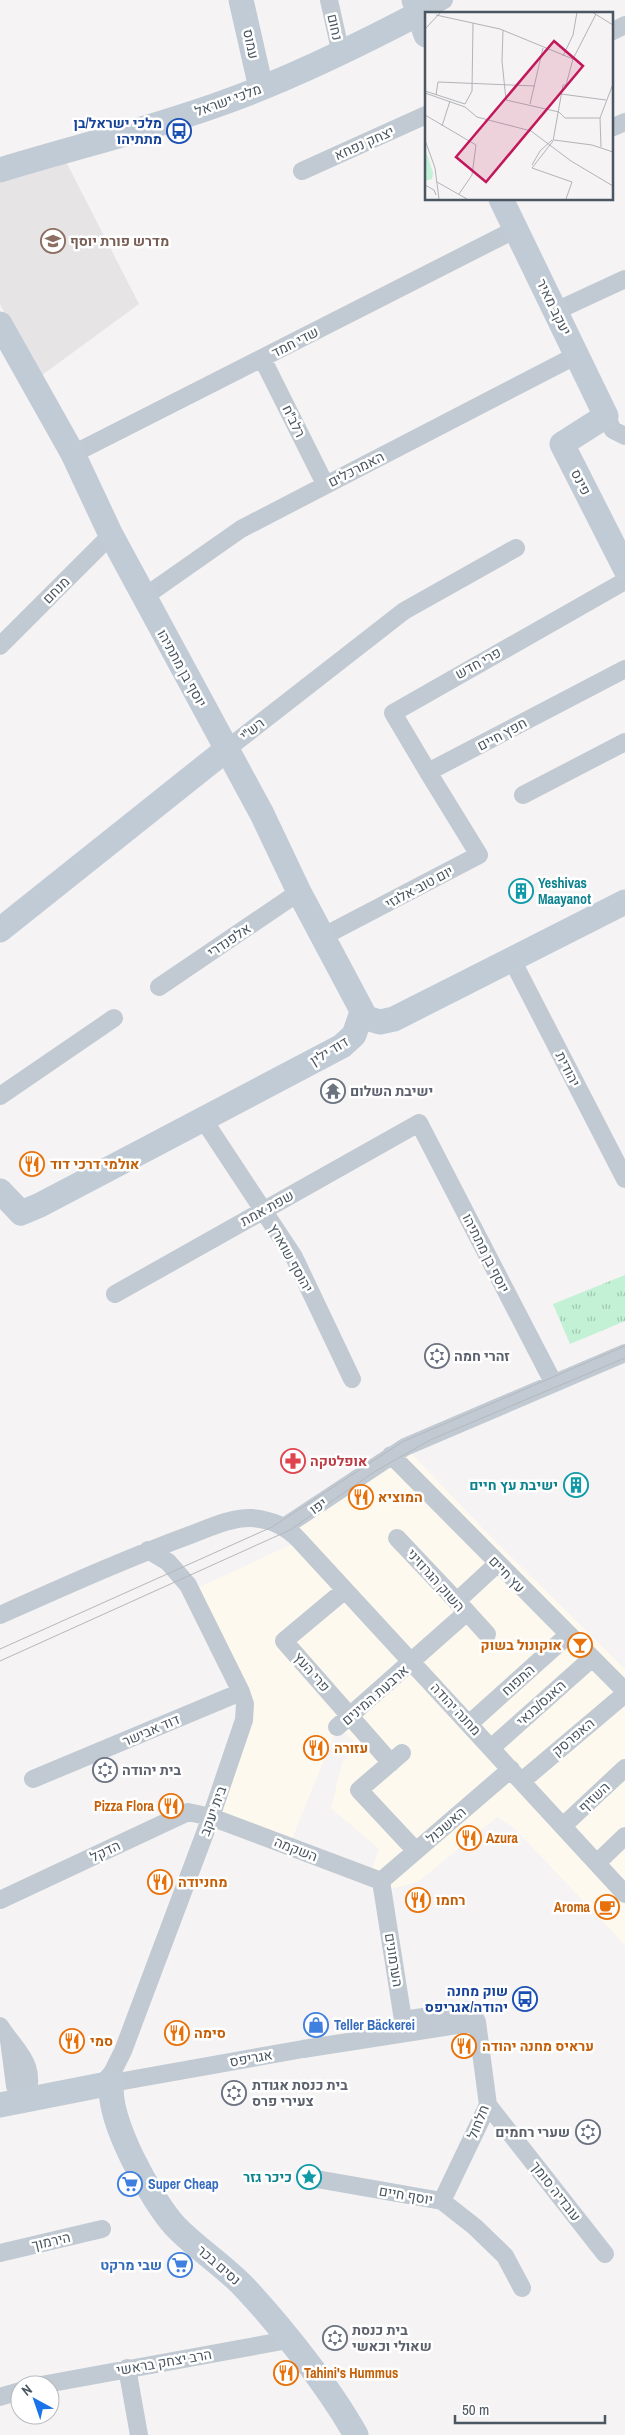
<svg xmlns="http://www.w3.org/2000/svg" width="625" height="2435" font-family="'Archivo Narrow',Heebo,sans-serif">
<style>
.commercial{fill:#fdf9ef}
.education{fill:#e6e4e5}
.park{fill:url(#park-tufts)}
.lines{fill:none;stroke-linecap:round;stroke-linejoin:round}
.street{stroke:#c1cad2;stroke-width:18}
.secondary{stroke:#c1cbd6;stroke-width:25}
.tram{stroke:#b5b8bd;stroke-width:1}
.labels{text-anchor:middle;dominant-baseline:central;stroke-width:5;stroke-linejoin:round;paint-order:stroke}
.street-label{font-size:14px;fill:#4a5661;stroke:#fff}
.transit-label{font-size:14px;font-weight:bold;fill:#164399;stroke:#fff;text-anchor:end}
.education-label{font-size:14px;font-weight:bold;fill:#785e54;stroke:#fff;text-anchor:start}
.culture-label{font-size:14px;font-weight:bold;fill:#0d838f;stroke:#fff;text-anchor:end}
.worship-label{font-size:14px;font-weight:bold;fill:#5b616d;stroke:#fff;text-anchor:start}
.food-label{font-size:14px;font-weight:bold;fill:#c56008;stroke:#fff;text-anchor:start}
.health-label{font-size:14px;font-weight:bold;fill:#be3a42;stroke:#fff;text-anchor:start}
.shop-label{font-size:14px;font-weight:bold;fill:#366cbe;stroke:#fff;text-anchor:start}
.inset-road{fill:none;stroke:#b1b4b9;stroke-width:1}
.view{fill:#c2185b;fill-opacity:0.15;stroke:#c2185b;stroke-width:2.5}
.inset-edge{fill:none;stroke:#4a5661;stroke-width:2.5}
</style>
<defs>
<pattern id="park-tufts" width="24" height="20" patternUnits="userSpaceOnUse" patternTransform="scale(1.25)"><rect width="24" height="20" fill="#c3f1d5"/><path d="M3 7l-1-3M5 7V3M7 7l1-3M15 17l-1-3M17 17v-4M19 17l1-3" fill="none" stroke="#a0c6b0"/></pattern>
</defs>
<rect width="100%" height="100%" fill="#f5f3f3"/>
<path class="commercial" d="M405 1447 491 1537 625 1669V1945L515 1829 497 1817 418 1882 383 1891 369 1877 379 1849 331 1808 342 1763 358 1746 338 1726 289 1846 211 1817 244 1720 191 1591 299 1541 284 1527Z"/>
<path class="education" d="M63 156 139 304 38 378 0 304V178Z"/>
<path class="park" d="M625 1275V1321L570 1344 553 1304Z"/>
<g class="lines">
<path class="street" d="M329 0 341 54
M418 14 444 0
M611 32 625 25
M611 128 625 122
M302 171 426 115
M556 311 625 279
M262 358 325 484
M606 416 613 430 625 436
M73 454 516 229
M144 597 241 529 577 355
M0 646 111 535
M227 749 404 611 516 548
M428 772 393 713 625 581
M523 795 625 742
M322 937 479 855 428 772 625 669
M511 958 625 1179
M159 987 299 892
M0 1096 114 1018
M203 1119 294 1257 352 1379
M115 1294 419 1123 553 1382
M391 1455 625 1691
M284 1527 405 1447 625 1353
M345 1590 284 1641 391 1763
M457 1601 497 1564
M467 1612 487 1634
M0 1615C63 1587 125 1559 190 1535 209 1528 232 1517 252 1518 272 1520 286 1526 299 1540L625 1894
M469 1724 568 1635
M337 1727 467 1612 397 1538
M491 1748 591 1659
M402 1753 359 1790 416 1851
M33 1779 241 1692
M522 1781 625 1694
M563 1826 625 1768
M597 1863 625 1836
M381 1881 511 1769
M381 1881 403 2020 400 2029
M0 1900 188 1812 211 1817 381 1881
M403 2020 471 2010 477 2022 488 2105 442 2201
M0 2026C18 2054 37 2063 26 2100
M9 2040 15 2086 26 2100
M112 2083 303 2049 477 2022
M101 2085 112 2073 123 2051 211 1817 244 1720 245 1704 241 1692 188 1585 168 1562 148 1550
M488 2105 605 2254
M311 2178 442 2201 475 2227 505 2256 522 2288
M0 2253 102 2229
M127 2368 139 2435
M41 2385 288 2340
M0 2397 20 2391"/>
<path class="secondary" d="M241 0 261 88
M414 0 426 35
M0 170C75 147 152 129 225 102 292 78 355 47 418 14
M501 199 606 416 562 444 625 568
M0 324 73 454 111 535 262 814 299 892 366 1018 380 1022 394 1019 625 902
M0 930 227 749
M0 1191 21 1213 40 1205 342 1046 354 1035 362 1012
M0 2105 112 2083C105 2117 152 2201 175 2226 197 2249 225 2266 246 2289 284 2330 329 2387 356 2435"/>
<path class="tram" d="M0 1649 272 1527 402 1442 625 1346
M0 1661 290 1530 374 1472 430 1440 625 1358"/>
</g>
<defs>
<symbol id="bus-ring" viewBox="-11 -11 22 22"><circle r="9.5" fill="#fff" stroke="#1a4fb4" stroke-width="1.5"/><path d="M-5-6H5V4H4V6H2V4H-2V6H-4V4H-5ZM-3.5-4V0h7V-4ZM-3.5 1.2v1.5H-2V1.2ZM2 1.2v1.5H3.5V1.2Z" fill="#1a4fb4"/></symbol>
<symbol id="school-ring" viewBox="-11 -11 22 22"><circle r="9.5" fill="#fff" stroke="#8d6e63" stroke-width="1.5"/><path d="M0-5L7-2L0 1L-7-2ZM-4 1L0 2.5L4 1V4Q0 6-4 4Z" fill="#8d6e63"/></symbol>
<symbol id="building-ring" viewBox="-11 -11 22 22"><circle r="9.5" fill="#fff" stroke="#0f9aa8" stroke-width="1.5"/><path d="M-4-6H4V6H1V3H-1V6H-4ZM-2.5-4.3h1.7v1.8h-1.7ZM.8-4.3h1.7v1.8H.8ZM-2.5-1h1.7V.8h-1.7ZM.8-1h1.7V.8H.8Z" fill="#0f9aa8"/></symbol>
<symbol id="temple-ring" viewBox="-11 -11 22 22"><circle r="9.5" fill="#fff" stroke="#6b7280" stroke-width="1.5"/><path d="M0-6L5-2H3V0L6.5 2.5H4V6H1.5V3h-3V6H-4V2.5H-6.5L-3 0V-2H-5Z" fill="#6b7280"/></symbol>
<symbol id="restaurant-ring" viewBox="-11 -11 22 22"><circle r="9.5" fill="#fff" stroke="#e8710a" stroke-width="1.5"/><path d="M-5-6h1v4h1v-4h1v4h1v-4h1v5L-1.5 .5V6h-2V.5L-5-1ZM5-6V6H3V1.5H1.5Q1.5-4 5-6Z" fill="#e8710a"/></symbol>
<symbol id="synagogue-ring" viewBox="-11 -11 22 22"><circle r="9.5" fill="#fff" stroke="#6b7280" stroke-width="1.5"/><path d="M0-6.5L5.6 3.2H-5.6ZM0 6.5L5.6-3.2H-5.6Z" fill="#6b7280"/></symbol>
<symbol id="pharmacy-ring" viewBox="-11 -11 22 22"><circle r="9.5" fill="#fff" stroke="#e0444e" stroke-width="1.5"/><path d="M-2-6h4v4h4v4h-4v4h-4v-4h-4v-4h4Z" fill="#e0444e"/></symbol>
<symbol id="bar-ring" viewBox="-11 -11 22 22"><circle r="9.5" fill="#fff" stroke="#e8710a" stroke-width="1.5"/><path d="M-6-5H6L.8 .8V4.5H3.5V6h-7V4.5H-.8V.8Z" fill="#e8710a"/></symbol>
<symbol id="cafe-ring" viewBox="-11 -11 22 22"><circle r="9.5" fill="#fff" stroke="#e8710a" stroke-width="1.5"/><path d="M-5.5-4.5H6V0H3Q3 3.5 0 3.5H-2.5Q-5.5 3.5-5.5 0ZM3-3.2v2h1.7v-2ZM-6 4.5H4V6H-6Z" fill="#e8710a"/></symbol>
<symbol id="shop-ring" viewBox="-11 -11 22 22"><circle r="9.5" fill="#fff" stroke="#3f7fe0" stroke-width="1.5"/><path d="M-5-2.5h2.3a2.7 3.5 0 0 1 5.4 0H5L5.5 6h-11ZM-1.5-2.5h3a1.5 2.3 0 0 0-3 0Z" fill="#3f7fe0"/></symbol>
<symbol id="sight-ring" viewBox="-11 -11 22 22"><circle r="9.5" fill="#fff" stroke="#0f9aa8" stroke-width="1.5"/><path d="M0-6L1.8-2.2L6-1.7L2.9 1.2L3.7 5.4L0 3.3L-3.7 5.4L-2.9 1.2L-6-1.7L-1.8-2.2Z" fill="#0f9aa8"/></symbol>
<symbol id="supermarket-ring" viewBox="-11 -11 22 22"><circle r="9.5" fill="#fff" stroke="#3f7fe0" stroke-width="1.5"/><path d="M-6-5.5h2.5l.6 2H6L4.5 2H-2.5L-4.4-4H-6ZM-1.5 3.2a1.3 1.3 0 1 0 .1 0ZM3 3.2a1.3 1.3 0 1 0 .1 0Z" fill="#3f7fe0"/></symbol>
</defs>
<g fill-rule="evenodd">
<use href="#bus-ring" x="165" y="117" width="28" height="28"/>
<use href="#school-ring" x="39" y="227" width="28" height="28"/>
<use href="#building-ring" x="507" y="877" width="28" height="28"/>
<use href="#temple-ring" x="319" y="1077" width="28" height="28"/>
<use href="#restaurant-ring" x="18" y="1150" width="28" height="28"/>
<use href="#synagogue-ring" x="423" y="1342" width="28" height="28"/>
<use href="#pharmacy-ring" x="279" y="1447" width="28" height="28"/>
<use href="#building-ring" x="562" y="1471" width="28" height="28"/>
<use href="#restaurant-ring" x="347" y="1483" width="28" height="28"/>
<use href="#bar-ring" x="566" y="1631" width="28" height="28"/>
<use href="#restaurant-ring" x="302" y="1734" width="28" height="28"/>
<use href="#synagogue-ring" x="91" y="1756" width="28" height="28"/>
<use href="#restaurant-ring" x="157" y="1792" width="28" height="28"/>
<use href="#restaurant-ring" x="455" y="1824" width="28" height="28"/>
<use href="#restaurant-ring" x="146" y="1868" width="28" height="28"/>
<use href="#restaurant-ring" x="404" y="1886" width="28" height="28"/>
<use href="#cafe-ring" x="593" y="1893" width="28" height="28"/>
<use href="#bus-ring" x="511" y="1985" width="28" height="28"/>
<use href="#shop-ring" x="302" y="2011" width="28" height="28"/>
<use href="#restaurant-ring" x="163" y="2019" width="28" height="28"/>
<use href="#restaurant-ring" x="58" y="2027" width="28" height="28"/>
<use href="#restaurant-ring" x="450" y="2032" width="28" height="28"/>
<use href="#synagogue-ring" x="220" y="2079" width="28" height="28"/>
<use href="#synagogue-ring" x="574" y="2118" width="28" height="28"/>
<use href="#sight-ring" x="295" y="2163" width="28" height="28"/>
<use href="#supermarket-ring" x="116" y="2170" width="28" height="28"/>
<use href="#supermarket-ring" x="166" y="2251" width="28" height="28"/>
<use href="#synagogue-ring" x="321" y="2324" width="28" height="28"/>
<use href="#restaurant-ring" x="272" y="2359" width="28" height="28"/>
</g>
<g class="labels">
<g class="street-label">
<text transform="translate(335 27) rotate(77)">נחום</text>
<text transform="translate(251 44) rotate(78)">עמוס</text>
<text transform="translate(228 100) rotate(-20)">מלכי ישראל</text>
<text transform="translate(364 143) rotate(-24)">יצחק נפחא</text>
<text transform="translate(554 307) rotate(64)">יעקב מאיר</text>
<text transform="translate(295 342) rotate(-27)">שדי חמד</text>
<text transform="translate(294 421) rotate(64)">רלב"ח</text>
<text transform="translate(356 469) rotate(-27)">האמרכלים</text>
<text transform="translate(581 482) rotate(63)">פינס</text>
<text transform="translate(56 590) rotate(-45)">מנחם</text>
<text transform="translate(478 663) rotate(-29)">פרי חדש</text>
<text transform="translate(182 668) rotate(61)">יוסף בן מתתיהו</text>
<text transform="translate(252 729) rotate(-38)">רש"י</text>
<text transform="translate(502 734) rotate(-28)">חפץ חיים</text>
<text transform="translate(419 887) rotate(-28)">יום טוב אלגזי</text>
<text transform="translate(229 940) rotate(-34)">אלפנדרי</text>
<text transform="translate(329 1051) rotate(-31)">דוד ילין</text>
<text transform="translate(568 1069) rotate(63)">יהודית</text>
<text transform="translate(267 1208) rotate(-29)">שפת אמת</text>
<text transform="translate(486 1253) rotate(63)">יוסף בן מתתיהו</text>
<text transform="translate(291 1258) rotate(61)">יהוסף שוארץ</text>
<text transform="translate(318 1506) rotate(-35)">יפו</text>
<text transform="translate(507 1574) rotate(46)">עץ חיים</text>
<text transform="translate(436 1580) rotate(48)">השוק הגרוזיני</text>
<text transform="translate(312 1672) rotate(49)">פרי העץ</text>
<text transform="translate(518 1680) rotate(-42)">התפוח</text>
<text transform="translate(375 1695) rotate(-41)">ארבעת המינים</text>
<text transform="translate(541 1703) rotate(-42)">האגס/בנאי</text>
<text transform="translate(456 1709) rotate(47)">מחנה יהודה</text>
<text transform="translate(151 1730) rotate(-23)">דוד אבישר</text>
<text transform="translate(573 1737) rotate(-40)">האפרסק</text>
<text transform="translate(594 1797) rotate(-43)">השזיף</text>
<text transform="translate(213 1811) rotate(-70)">בית יעקב</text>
<text transform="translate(446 1825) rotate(-41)">האשכול</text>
<text transform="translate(296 1849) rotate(21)">השקמה</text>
<text transform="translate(105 1851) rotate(-25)">הדקל</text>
<text transform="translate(394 1960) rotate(81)">הערמונים</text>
<text transform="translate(251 2058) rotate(-10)">אגריפס</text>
<text transform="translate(478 2122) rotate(-68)">חלחול</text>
<text transform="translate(556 2191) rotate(52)">עובדיה סומך</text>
<text transform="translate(406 2195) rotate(10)">יוסף חיים</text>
<text transform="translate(51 2241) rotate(-13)">הירמוך</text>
<text transform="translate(219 2265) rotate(41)">נסים בכר</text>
<text transform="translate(164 2362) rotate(-10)">הרב יצחק בראשי</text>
</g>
<g class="transit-label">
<text x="162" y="123">מלכי ישראל/בן<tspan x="162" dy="16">מתתיהו</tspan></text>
<text x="508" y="1991">שוק מחנה<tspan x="508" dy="16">יהודה/אגריפס</tspan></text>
</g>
<g class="education-label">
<text x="70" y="241">מדרש פורת יוסף</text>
</g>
<g class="culture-label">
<text x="538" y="883" text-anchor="start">Yeshivas<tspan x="538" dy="16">Maayanot</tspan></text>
<text x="558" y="1485">ישיבת עץ חיים</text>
<text x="292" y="2177">כיכר גזר</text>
</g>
<g class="worship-label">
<text x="350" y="1091">ישיבת השלום</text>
<text x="454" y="1356">זהרי חמה</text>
<text x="122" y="1770">בית יהודה</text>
<text x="252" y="2085">בית כנסת אגודת<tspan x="252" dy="16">צעירי פרס</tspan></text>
<text x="570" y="2132" text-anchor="end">שערי רחמים</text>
<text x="352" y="2330">בית כנסת<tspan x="352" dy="16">שאולי וכאשי</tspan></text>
</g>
<g class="food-label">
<text x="50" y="1164">אולמי דרכי דוד</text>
<text x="378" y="1497">המוציא</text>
<text x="562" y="1645" text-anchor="end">אוקונול בשוק</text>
<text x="334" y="1748">עזורה</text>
<text x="154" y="1806" text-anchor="end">Pizza Flora</text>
<text x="486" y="1838">Azura</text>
<text x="178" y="1882">מחניודה</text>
<text x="436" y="1900">רחמו</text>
<text x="590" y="1907" text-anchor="end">Aroma</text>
<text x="194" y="2033">סימה</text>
<text x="90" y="2041">סמי</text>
<text x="482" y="2046">עראיס מחנה יהודה</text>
<text x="304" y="2373">Tahini's Hummus</text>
</g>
<g class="health-label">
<text x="310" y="1461">אופלטקה</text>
</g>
<g class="shop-label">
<text x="334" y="2025">Teller Bäckerei</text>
<text x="148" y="2184">Super Cheap</text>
<text x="162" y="2265" text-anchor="end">שבי מרקט</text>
</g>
</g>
<g transform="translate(425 12)">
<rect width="188" height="188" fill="#f5f3f3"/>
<path d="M0 136 8 161 7 167 0 169Z" fill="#c3f1d5"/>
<path class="inset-road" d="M167 0 188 13M11 3 75 17 148 47M0 17 16 0M78 18 77 49 81 88 134 100 140 106H175M138 44 148 23 152 0M0 79 40 92 47 79 48 11M0 81 40 95 52 105 106 119 146 149 188 174M136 82 181 88M11 83 13 70 110 74M105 92 118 36M0 103 51 133 47 163 34 182M17 114 25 89M0 128 10 156 14 187M129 128 167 133 188 140M176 135 175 106 188 72M107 153 115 139 127 128M107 156 128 129 138 73H141L148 47 171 2M107 156 147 170 141 187M12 170 42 187M0 173 9 178 11 183"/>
<path class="view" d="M129 29 158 54 61 170 31 145Z"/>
<rect width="188" height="188" class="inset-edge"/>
</g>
<g transform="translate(35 2400) rotate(320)"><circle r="24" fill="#ffffff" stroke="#b7bbc0"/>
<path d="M0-4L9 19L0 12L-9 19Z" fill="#1a73e8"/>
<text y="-8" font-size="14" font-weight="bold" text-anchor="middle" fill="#4a5661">N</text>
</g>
<path d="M455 2415v8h150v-8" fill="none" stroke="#4a5661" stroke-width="2.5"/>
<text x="462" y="2415" font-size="15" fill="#4a5661" stroke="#ffffff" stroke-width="4" paint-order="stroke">50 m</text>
</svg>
